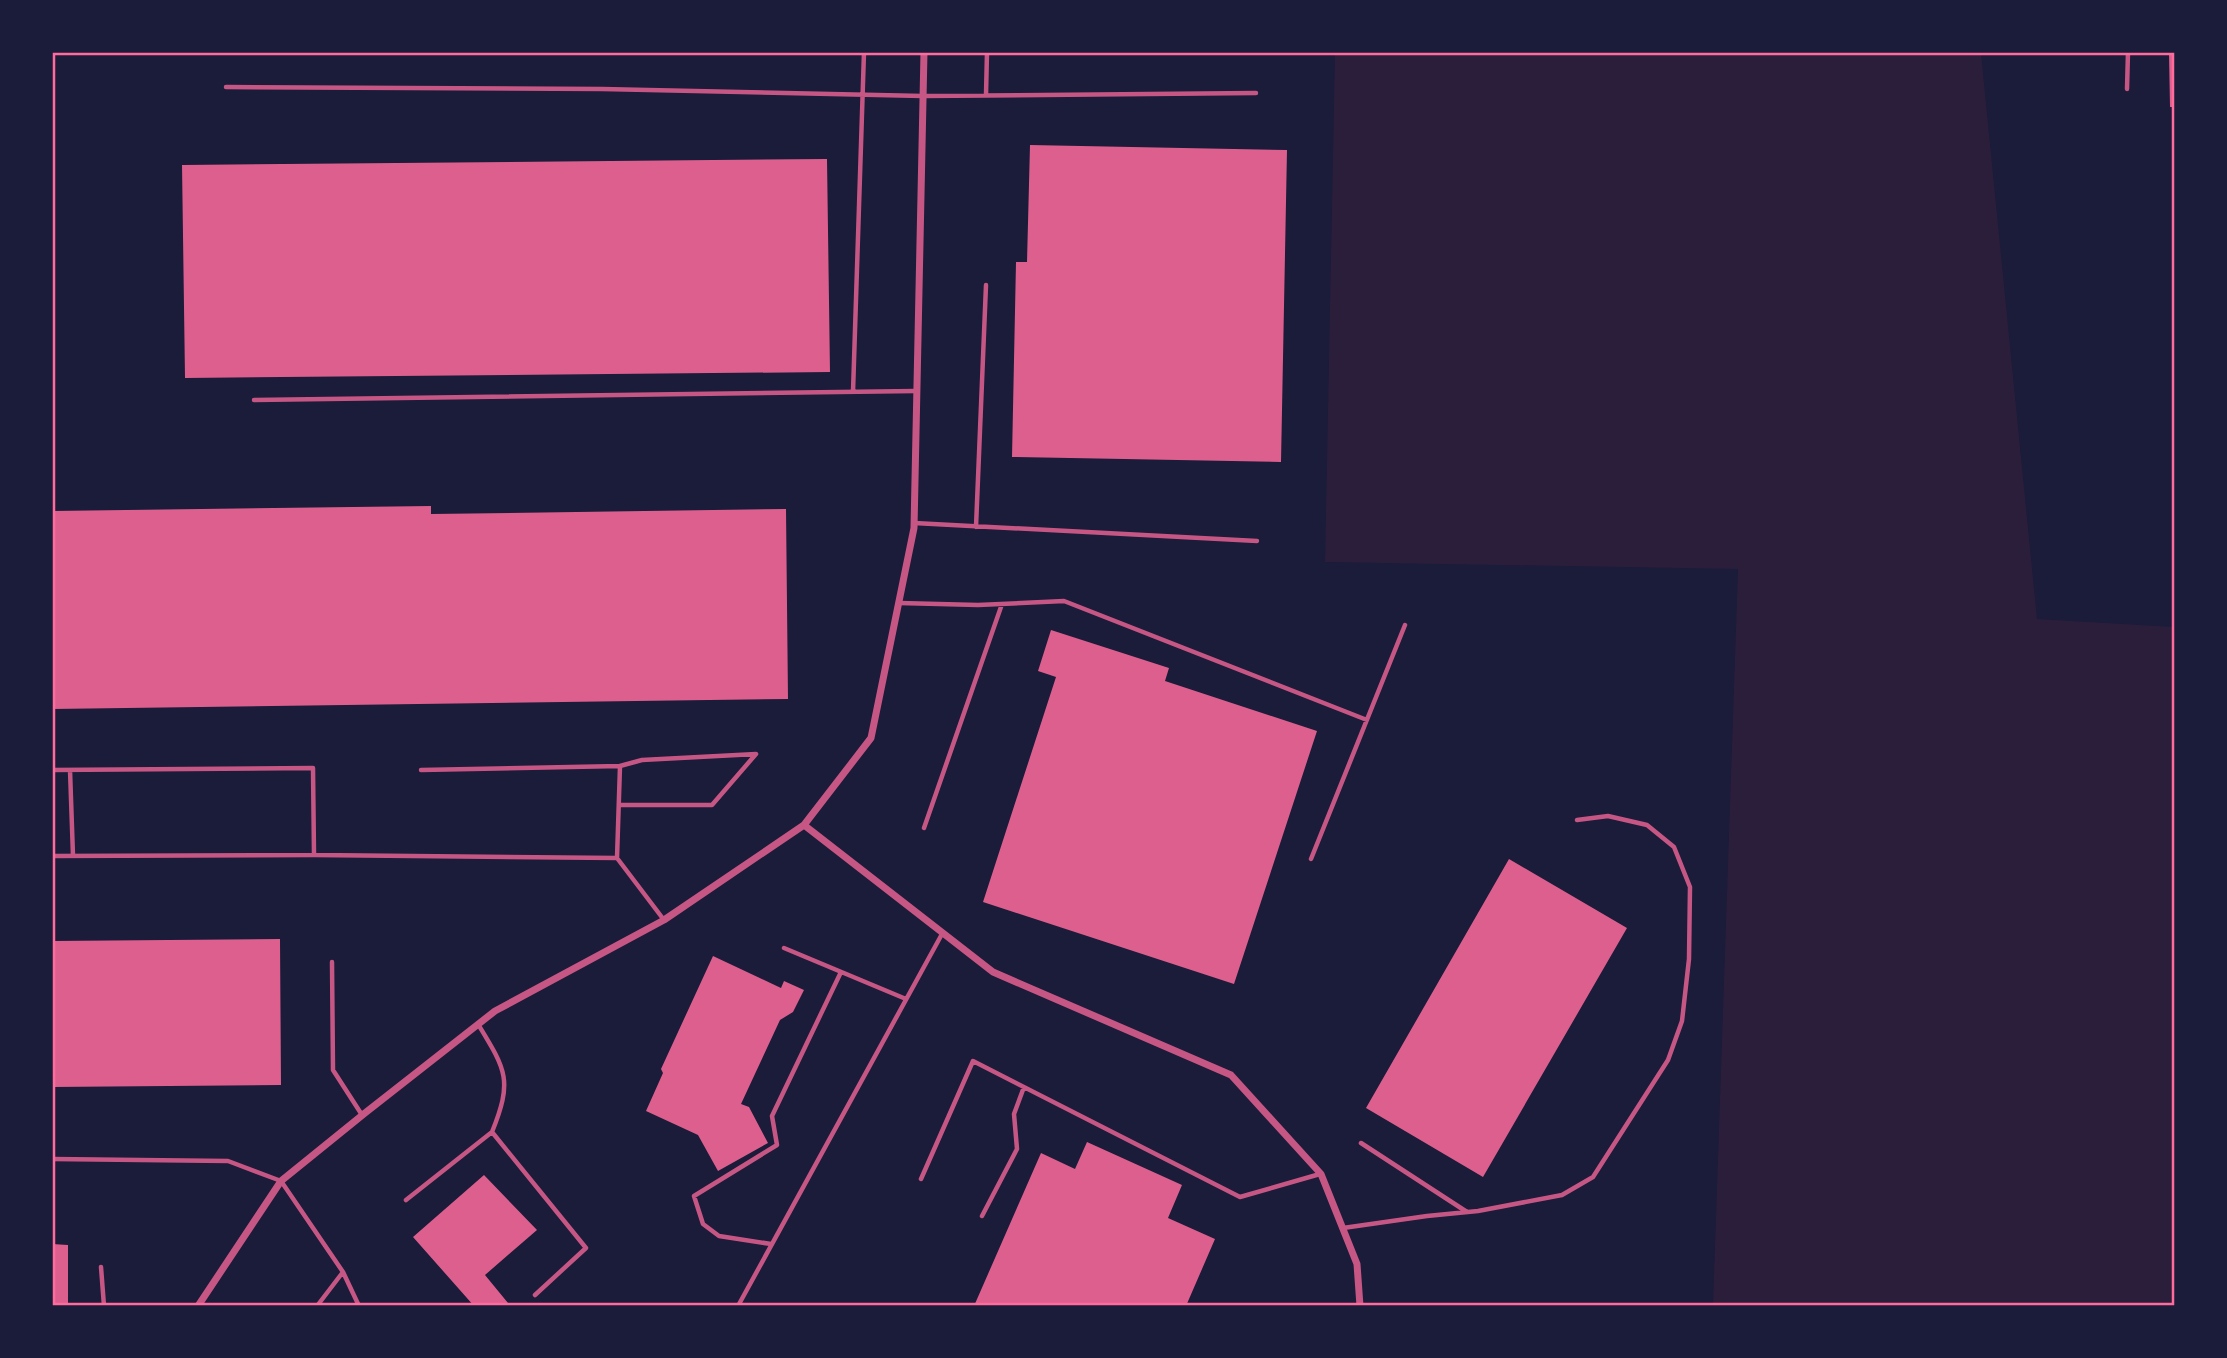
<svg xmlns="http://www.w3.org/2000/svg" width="2227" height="1358" font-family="'Alegreya Sans',sans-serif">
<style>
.green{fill:#2a1e3b}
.building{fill:#dd5f8e}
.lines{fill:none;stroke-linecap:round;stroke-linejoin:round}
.service{stroke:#c65784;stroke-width:4.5}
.minor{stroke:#c65784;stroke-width:7}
.neatline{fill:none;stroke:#ff6b9d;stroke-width:2.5}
</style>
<rect width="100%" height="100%" fill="#1b1b3a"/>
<path class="green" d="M1335 53H1981L2037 619 2174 627V1305H1713L1738 569 1325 562Z"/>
<path class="building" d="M2169 52H2174V107H2170Z
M1030 145 1287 150 1281 462 1012 457 1016 262H1027Z
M827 159 830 372 185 378 182 165Z
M431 506V514L786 509 788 699 52 709V511Z
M1051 630 1169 668 1165 681 1317 731 1234 984 983 902 1056 677 1038 671Z
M1509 859 1627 928 1483 1177 1366 1108Z
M280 939 281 1085 52 1087V941Z
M713 956 781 988 784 981 804 990 793 1012 780 1020 741 1104 749 1107 768 1143 718 1171 698 1135 646 1111 663 1073 661 1069Z
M1087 1142 1182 1185 1168 1218 1215 1239 1186 1306H974L1041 1153 1075 1169Z
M484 1175 537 1230 485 1275 508 1303 504 1306H474L413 1237Z
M52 1244 68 1245V1306H52Z"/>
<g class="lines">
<path class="service" d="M226 87 602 89 923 96 1256 93
M2127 89 2128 52
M986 95 987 52
M853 392 864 52
M254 400 916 391
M914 523 1257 541
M976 527 986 285
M899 603 978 605 1064 601 1367 720
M52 770 313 768 314 855
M70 770 73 856
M421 770 620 766 617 858
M619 805H712L756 754 642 760 620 766
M924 828 1002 604
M52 856 314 855 617 858 664 920
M1311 859 1405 625
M784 948 906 999
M332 962 333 1070 362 1115
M478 1024C506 1070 513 1080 492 1132
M1361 1143 1467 1212
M52 1159 228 1161 281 1181 343 1272 359 1306
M921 1179 973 1061 1240 1197 1320 1174
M406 1200 492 1132 586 1248 535 1295
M982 1216 1017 1149 1014 1114 1024 1087
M1343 1228 1427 1216 1478 1211 1562 1195 1593 1177 1668 1060 1682 1021 1689 959 1690 887 1674 847 1647 825 1608 816 1577 820
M771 1244 719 1236 703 1224 694 1196 777 1145 772 1116 841 972
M101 1267 104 1306
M317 1306 343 1272
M738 1306 942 934"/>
<path class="minor" d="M804 825 871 738 914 528 924 52
M198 1306 281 1181 365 1113 495 1011 664 920 804 825 993 972 1231 1075 1321 1174 1357 1264 1360 1306"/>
</g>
<rect width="2227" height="1358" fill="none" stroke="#1b1b3a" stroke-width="108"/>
<rect x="54" y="54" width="2119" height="1250" class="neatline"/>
</svg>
